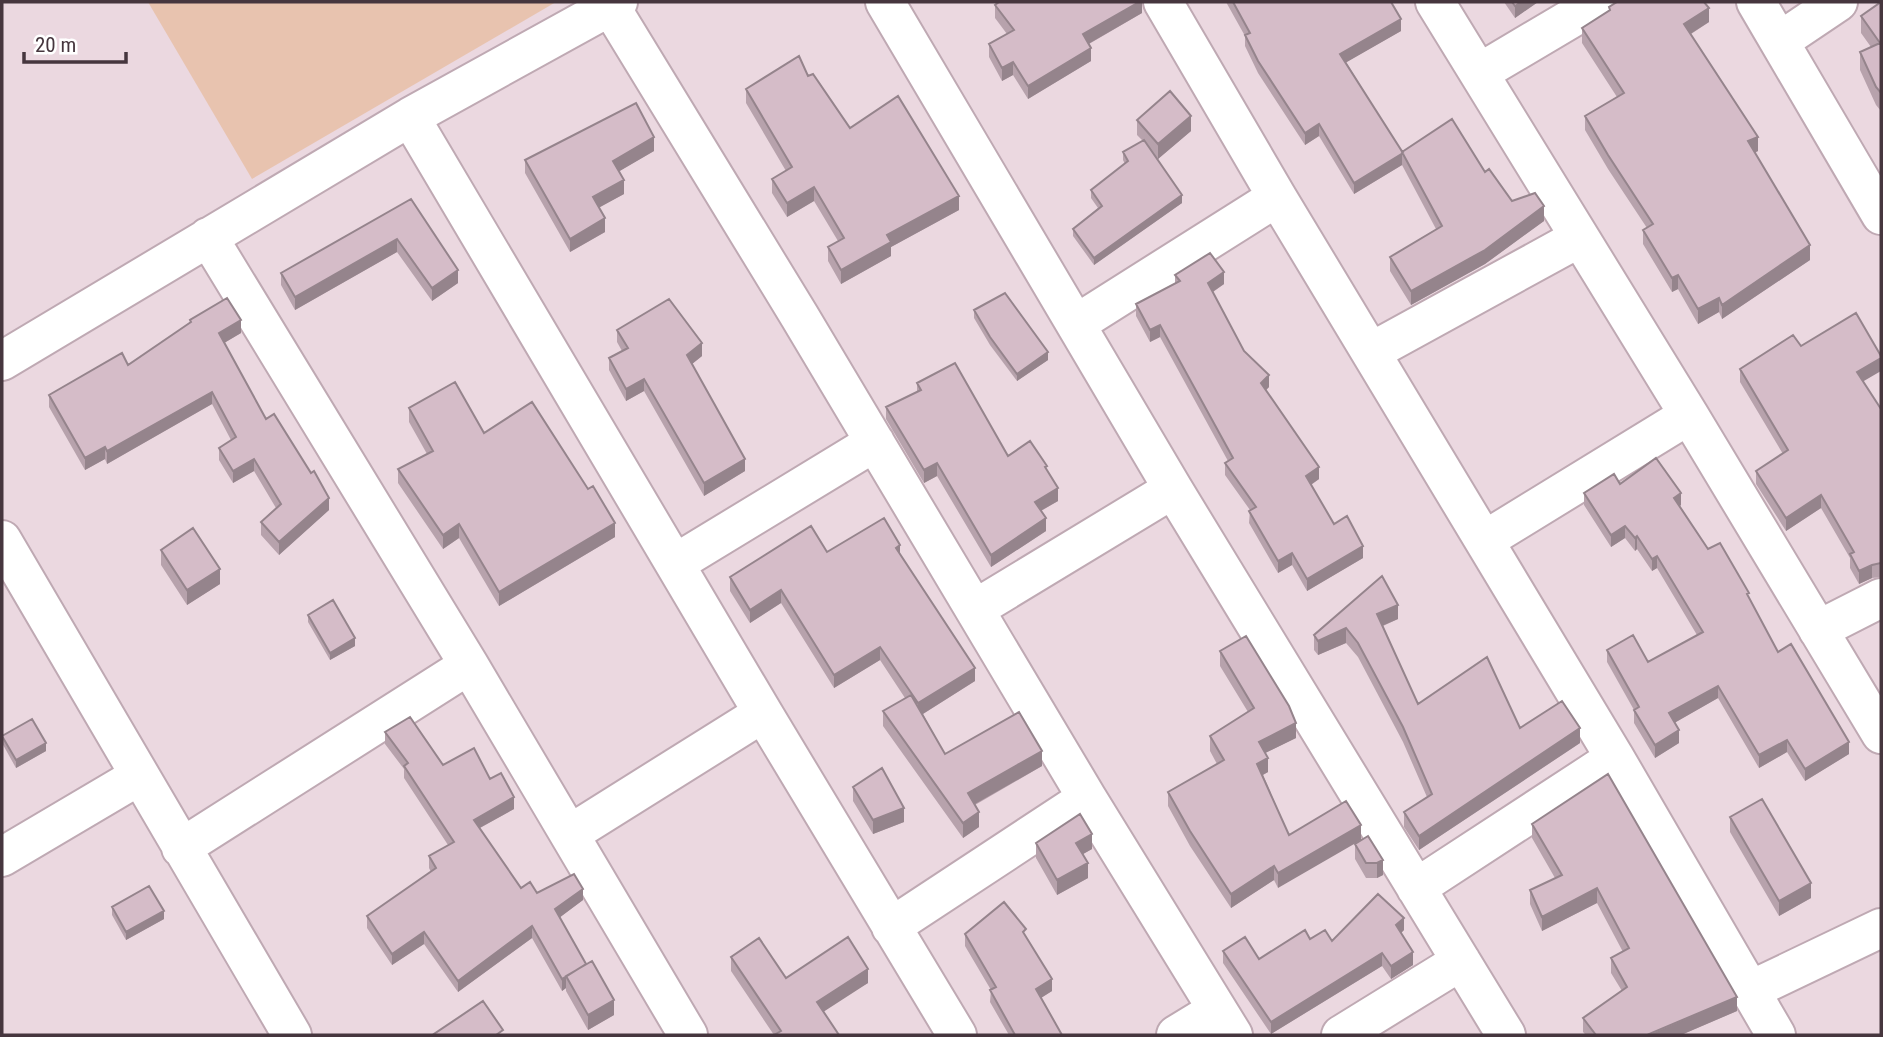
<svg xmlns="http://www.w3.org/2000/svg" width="1883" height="1037" font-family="'Roboto Condensed',sans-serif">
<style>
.residential{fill:#ebd8e0}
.green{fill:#e8c3af}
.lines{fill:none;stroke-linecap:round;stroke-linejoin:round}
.minor-casing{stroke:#bfa9b3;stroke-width:42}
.minor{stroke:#fff;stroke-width:38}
.wall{fill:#b7a2ac}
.shaded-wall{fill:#95848c}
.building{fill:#d5bcc8;stroke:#95848c;stroke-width:2}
</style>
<rect width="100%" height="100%" fill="#f3e6ec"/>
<path class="residential" d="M2 2H1881V1035H2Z"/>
<path class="green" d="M148 2H556L252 179Z"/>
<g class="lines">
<defs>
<path id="minor" d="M885 2 1173 489 1506 1035
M1163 2 1277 197 1615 758 1776 1035
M1435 2 1689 415 1881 734
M1756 2 1881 215
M610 6 800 317 1087 798 1233 1035
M1780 41 1838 2
M1479 73 1599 2
M410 117 763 713 957 1035
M208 237 469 665 688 1035
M1076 324 1277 197
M1371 352 1579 238
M2 361 410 117 618 2
M2 540 292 1035
M1485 540 1689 415
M676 563 875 442
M975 609 1173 489
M1818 630 1881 598
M570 834 763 713
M181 848 469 665
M2 857 139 776
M1416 888 1615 758
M891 927 1087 798
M1749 991 1881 928
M1176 1035 1217 1010
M1341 1035 1461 961"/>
</defs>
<use href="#minor" class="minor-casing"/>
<use href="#minor" class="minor"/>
</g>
<path class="wall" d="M1142 2V13L1089 44 1091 61 1028 99 1013 75 1002 81 989 57V44L1007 34 995 18V5Z
M1226 2H1391L1401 31 1346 62 1402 152 1485 172 1512 201 1544 221 1485 264 1411 305 1390 271V257L1436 229 1402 165 1354 194 1319 136 1305 145 1258 73 1245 46V36Z
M1504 2H1538L1515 18Z
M1881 2V111L1876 105 1860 70V52L1871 47 1861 33V16Z
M1609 7 1709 22 1691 34 1758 151 1755 153 1810 260 1722 319 1719 312 1698 324 1678 289 1672 292 1643 244V230L1647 228 1608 169 1585 130V116L1617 97 1582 43V28L1609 11Z
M808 76 850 128 959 210 891 247V256L841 284 828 261V247L838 241 814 201 787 217 772 193V179L786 171 746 103V89Z
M1137 120 1191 131 1158 159 1182 203 1094 265 1073 236V229L1098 208 1091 198V190L1125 164 1123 160V152L1143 141 1137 135Z
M654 151 619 171 624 194 599 207 605 232 570 252 525 173V160Z
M411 199 458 283 432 301 397 252 295 310 281 285V273Z
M1175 275 1224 284 1213 292 1244 351 1269 387 1266 390 1319 479 1311 485 1334 524 1363 558 1307 591 1292 565 1278 573 1249 523 1250 510 1225 475V463L1228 461 1160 337 1150 342 1136 316V304L1175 283Z
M974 310 1048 360 1017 381 990 345 974 318Z
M190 320 241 333 224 343 266 419 329 510 279 555 261 535V522L276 508 254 471 233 483 219 460V448L231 440 212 404 107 464 105 459 85 470 49 407V395L128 365 190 323Z
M617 330 702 356 692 364 745 471 704 496 644 391 626 401 609 370V358L622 351 617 342Z
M1801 346 1863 382 1881 409V577L1872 578 1859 584 1850 568V558L1821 508 1786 531 1756 484V471L1783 454 1740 382V369Z
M917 383 1008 456 1047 470 1058 501 1041 511 1046 531 991 567 937 476 924 483 886 419V407L917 392Z
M409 408 484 433 615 537 499 606 459 538 443 549 398 483V469L427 454 409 422Z
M1620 484 1681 505 1680 506 1708 549 1749 599 1778 652 1849 754 1805 781 1787 752 1759 768 1718 698 1674 723 1679 743 1655 758 1634 723V710L1607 662V650L1648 662 1697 635 1657 568 1652 571 1637 549 1635 551 1625 538 1611 547 1584 505V493Z
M161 550 220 584 187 605 161 565Z
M827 552 900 555 975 681 923 714 945 754 1042 766 975 805 979 827 963 838 883 726V711L905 698 880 660 834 688 781 603 750 623 730 591V577Z
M1382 576 1398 619 1383 626 1418 704 1580 743 1419 850 1404 827V812L1427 797 1403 742 1358 657 1346 643 1318 655 1314 650V635Z
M308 615 355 646 330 660 308 622Z
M1220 651 1296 738 1265 753 1268 772 1263 775 1289 835 1278 888 1274 880 1231 908 1190 846 1168 806V792L1217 764 1210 751V736L1248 712 1220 666Z
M385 732 443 765 490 779 514 809 480 828 521 888 537 893 583 900 560 917 614 1015 588 1030 566 991V988L562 991 532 938 458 992 424 944 392 965 367 928V916L431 872 429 868V856L448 845 404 778V769L385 744Z
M2 736 46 751 16 768 2 743Z
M853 787 904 822 873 834 853 801Z
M1730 817 1811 898 1779 916 1730 832Z
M1532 824 1737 1011 1681 1035H1586L1583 1032V1018L1622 991 1611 973V958L1623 952 1597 903 1542 931 1530 904V890L1555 878 1532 838Z
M1368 836 1383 875 1377 878H1366L1355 859V844Z
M1036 843 1092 849 1083 854 1088 878 1057 895 1036 858Z
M112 907 164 919 126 940 112 915Z
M1404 930 1401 933 1413 965 1391 979 1382 966 1271 1034 1223 963V951L1259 959 1310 939 1332 941Z
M965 934 1026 937 1052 991 1041 998 1062 1035H1009L990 1002 991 990 965 946Z
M731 957 786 978 868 983 774 1035 731 971Z"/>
<path class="shaded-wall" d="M1139 2H1142V13L1083 47V34Z
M1521 2H1538L1515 18V6Z
M1709 8V22L1684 38V24Z
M1401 19V31L1340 66V54Z
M1091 48V61L1028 99V86Z
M1013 62V75L1002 81V68Z
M1191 116V131L1158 159V144Z
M1319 124V136L1305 145V133Z
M654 137V151L613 175V161Z
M1758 137V151L1748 155V141Z
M1402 154V165L1354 194V183Z
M624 180V194L593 211V197Z
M814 187V201L787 217V203Z
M1182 195V203L1094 265V258Z
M959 196V210L891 247V256L841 284V270L887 235Z
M1544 206V221L1485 264 1411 305V291Z
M605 218V232L570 252V239Z
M397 239V252L295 310V297Z
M1810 245V260L1722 319V305Z
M458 270V283L432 301V288Z
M1224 272V284L1208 295V283Z
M1678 275V289L1672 292V278Z
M1719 298V312L1698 324V309Z
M241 320V333L219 346V333Z
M1160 325V337L1150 342V330Z
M702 343V356L687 368V355Z
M1048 352V360L1017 381V374Z
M1881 358V371L1857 385V372Z
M1269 375V387L1261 395V383Z
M644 379V391L626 401V389Z
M212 392V404L107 464V451Z
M105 447V459L85 470V458Z
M254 459V471L233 483V471Z
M745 459V471L704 496V483Z
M937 463V476L924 483V470Z
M1319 467V479L1306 488V476Z
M1058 488V501L1035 514V502Z
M1681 493V505L1674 510V498Z
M1821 495V508L1786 531V518Z
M329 498V510L279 555V542Z
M1046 518V531L991 567V555Z
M615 523V537L499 606V592Z
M459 524V538L443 549V535Z
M1625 526V538L1611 547V535Z
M1637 536V549L1635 551V538Z
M900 545V558L896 548Z
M1363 546V558L1307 591V579Z
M1292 553V565L1278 573V561Z
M1657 556V568L1652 571V559Z
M1872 565V578L1859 584V571Z
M220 569V584L187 605V590Z
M781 590V603L750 623V610Z
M1398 605V619L1377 628V614Z
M1346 628V643L1318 655V641Z
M355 638V646L330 660V653Z
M880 647V660L834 688V675Z
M975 668V681L918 717V703Z
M1718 686V698L1669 726V713Z
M1296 723V738L1259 756V742Z
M1580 728V743L1419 850V836Z
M1679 730V743L1655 758V745Z
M1787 740V752L1759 768V755Z
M1849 742V754L1805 781V769Z
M46 743V751L16 768V760Z
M1042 751V766L968 808V793Z
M1268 758V772L1257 778V764Z
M514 797V809L474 831V820Z
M904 808V822L873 834V820Z
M979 812V827L963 838V823Z
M1361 825V840L1278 888V873Z
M1092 834V849L1076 858V843Z
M1383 860V875L1377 878V863Z
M1088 863V878L1057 895V880Z
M1274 866V880L1231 908V894Z
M1811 883V898L1779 916V901Z
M1597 888V903L1542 931V917Z
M583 889V900L555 921V909Z
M164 911V919L126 940V932Z
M1404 918V930L1396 938V925Z
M532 926V938L458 992V981Z
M424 932V944L392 965V954Z
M1413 952V965L1391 979V966Z
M1382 953V966L1271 1034V1022Z
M868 969V983L817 1016V1002Z
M566 976V988L562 991V979Z
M1052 979V991L1036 1001V989Z
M1737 997V1011L1681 1035H1649Z
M614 1000V1015L588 1030V1015Z"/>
<path class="building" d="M999 2H1139L1083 34 1091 48 1028 86 1013 62 1002 68 989 44 1014 30 995 5Z
M1233 2H1391L1401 19 1340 54 1403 153 1354 183 1319 124 1305 133 1258 61 1245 35 1250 33Z
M1512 2H1521L1515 6Z
M1617 2H1704L1709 8 1684 24 1758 137 1748 141 1810 245 1722 305 1719 298 1698 309 1678 275 1672 278 1643 230 1653 224 1608 155 1585 116 1624 93 1582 28 1610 10 1609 7Z
M1881 2V93L1876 87 1860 52 1880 43 1861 16Z
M799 56 808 76 813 74 850 128 898 96 959 196 887 235 891 242 841 270 828 247 844 238 814 187 787 203 772 179 792 167 746 89Z
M1170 91 1191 116 1158 144 1137 120Z
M636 103 654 137 613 161 624 180 593 197 605 218 570 239 525 160Z
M1452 119 1485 172 1489 169 1512 201 1535 193 1544 206 1485 250 1411 291 1390 257 1442 226 1402 152Z
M1144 140 1182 195 1094 258 1073 229 1102 206 1091 190 1128 161 1123 152Z
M411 199 458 270 432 288 397 239 295 297 281 273Z
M1210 253 1224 272 1208 283 1244 351 1269 375 1261 383 1319 467 1306 476 1334 524 1347 516 1363 546 1307 579 1292 553 1278 561 1249 511 1256 507 1225 463 1233 458 1160 325 1150 330 1136 304 1180 281 1175 275Z
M1005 293 1048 352 1017 374 990 337 974 310Z
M227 298 241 320 219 333 266 419 274 414 311 473 314 471 329 498 279 542 261 522 281 504 254 459 233 471 219 448 236 437 212 392 107 451 105 447 85 458 49 395 122 353 128 365 191 322 190 320Z
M669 299 702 343 687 355 745 459 704 483 644 379 626 389 609 358 628 348 617 330Z
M1856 313 1881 356V358L1857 372 1881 409V563L1872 565 1859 571 1850 554 1854 552 1821 495 1786 518 1756 471 1788 450 1740 369 1793 335 1801 346Z
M955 363 1008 456 1030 441 1047 466 1045 467 1058 488 1035 502 1046 518 991 555 937 463 924 470 886 407 921 390 917 383Z
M455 382 484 433 532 402 588 489 593 486 615 523 499 592 459 524 443 535 398 469 433 451 409 408Z
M1656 458 1681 493 1674 498 1708 549 1720 543 1749 593 1747 594 1778 652 1791 644 1849 742 1805 769 1787 740 1759 755 1718 686 1669 713 1679 730 1655 745 1634 710 1639 707 1607 650 1633 635 1648 662 1703 632 1657 556 1652 559 1637 536 1635 538 1625 526 1611 535 1584 493 1614 474 1620 484Z
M884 518 900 545 896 548 975 668 918 703 880 647 834 675 781 590 750 610 730 577 811 526 827 552Z
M193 528 220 569 187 590 161 550Z
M1382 576 1398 605 1377 614 1418 704 1487 657 1520 728 1562 701 1580 728 1419 836 1404 812 1432 794 1403 727 1358 643 1346 628 1318 641 1314 635Z
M333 600 355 638 330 653 308 615Z
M1246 636 1289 706 1296 723 1259 742 1268 758 1257 764 1289 835 1346 801 1361 825 1278 873 1274 866 1231 894 1190 831 1168 792 1224 760 1210 736 1254 708 1220 651Z
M911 695 945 754 1019 712 1042 751 968 793 979 812 963 823 883 711Z
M410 717 443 765 474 748 490 779 501 773 514 797 474 820 521 888 530 882 537 893 574 874 583 889 555 909 586 964 562 979 532 926 458 981 424 932 392 954 367 916 436 868 429 856 454 842 404 766 408 763 385 732Z
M32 719 46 743 16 760 2 736Z
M882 768 904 808 873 820 853 787Z
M1608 774 1737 997 1649 1034 1650 1035H1596L1583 1018 1627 987 1611 958 1629 948 1597 888 1542 917 1530 890 1562 875 1532 824Z
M1762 799 1811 883 1779 901 1730 817Z
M1080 814 1092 834 1076 843 1088 863 1057 880 1036 843Z
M1368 836 1383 860 1377 863H1366L1355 844Z
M149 886 164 911 126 932 112 907Z
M1378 894 1404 918 1396 925 1413 952 1391 966 1382 953 1271 1022 1223 951 1245 937 1259 959 1305 930 1310 939 1325 930 1332 941Z
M1004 902 1026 929 1023 932 1052 979 1036 989 1062 1035H1015L990 990 996 987 965 934Z
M848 937 868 969 817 1002 839 1035H774L781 1031 731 957 759 938 786 978Z
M592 961 614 1000 588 1015 566 976Z
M483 1001 503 1030 496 1035H435L434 1034Z"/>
<rect width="1883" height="1037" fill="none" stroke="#46363e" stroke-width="7"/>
<path d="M24 52v10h102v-10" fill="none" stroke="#46363e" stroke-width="3.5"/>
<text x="35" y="52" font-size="21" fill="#46363e" stroke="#ffffff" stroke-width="5" paint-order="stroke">20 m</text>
</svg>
